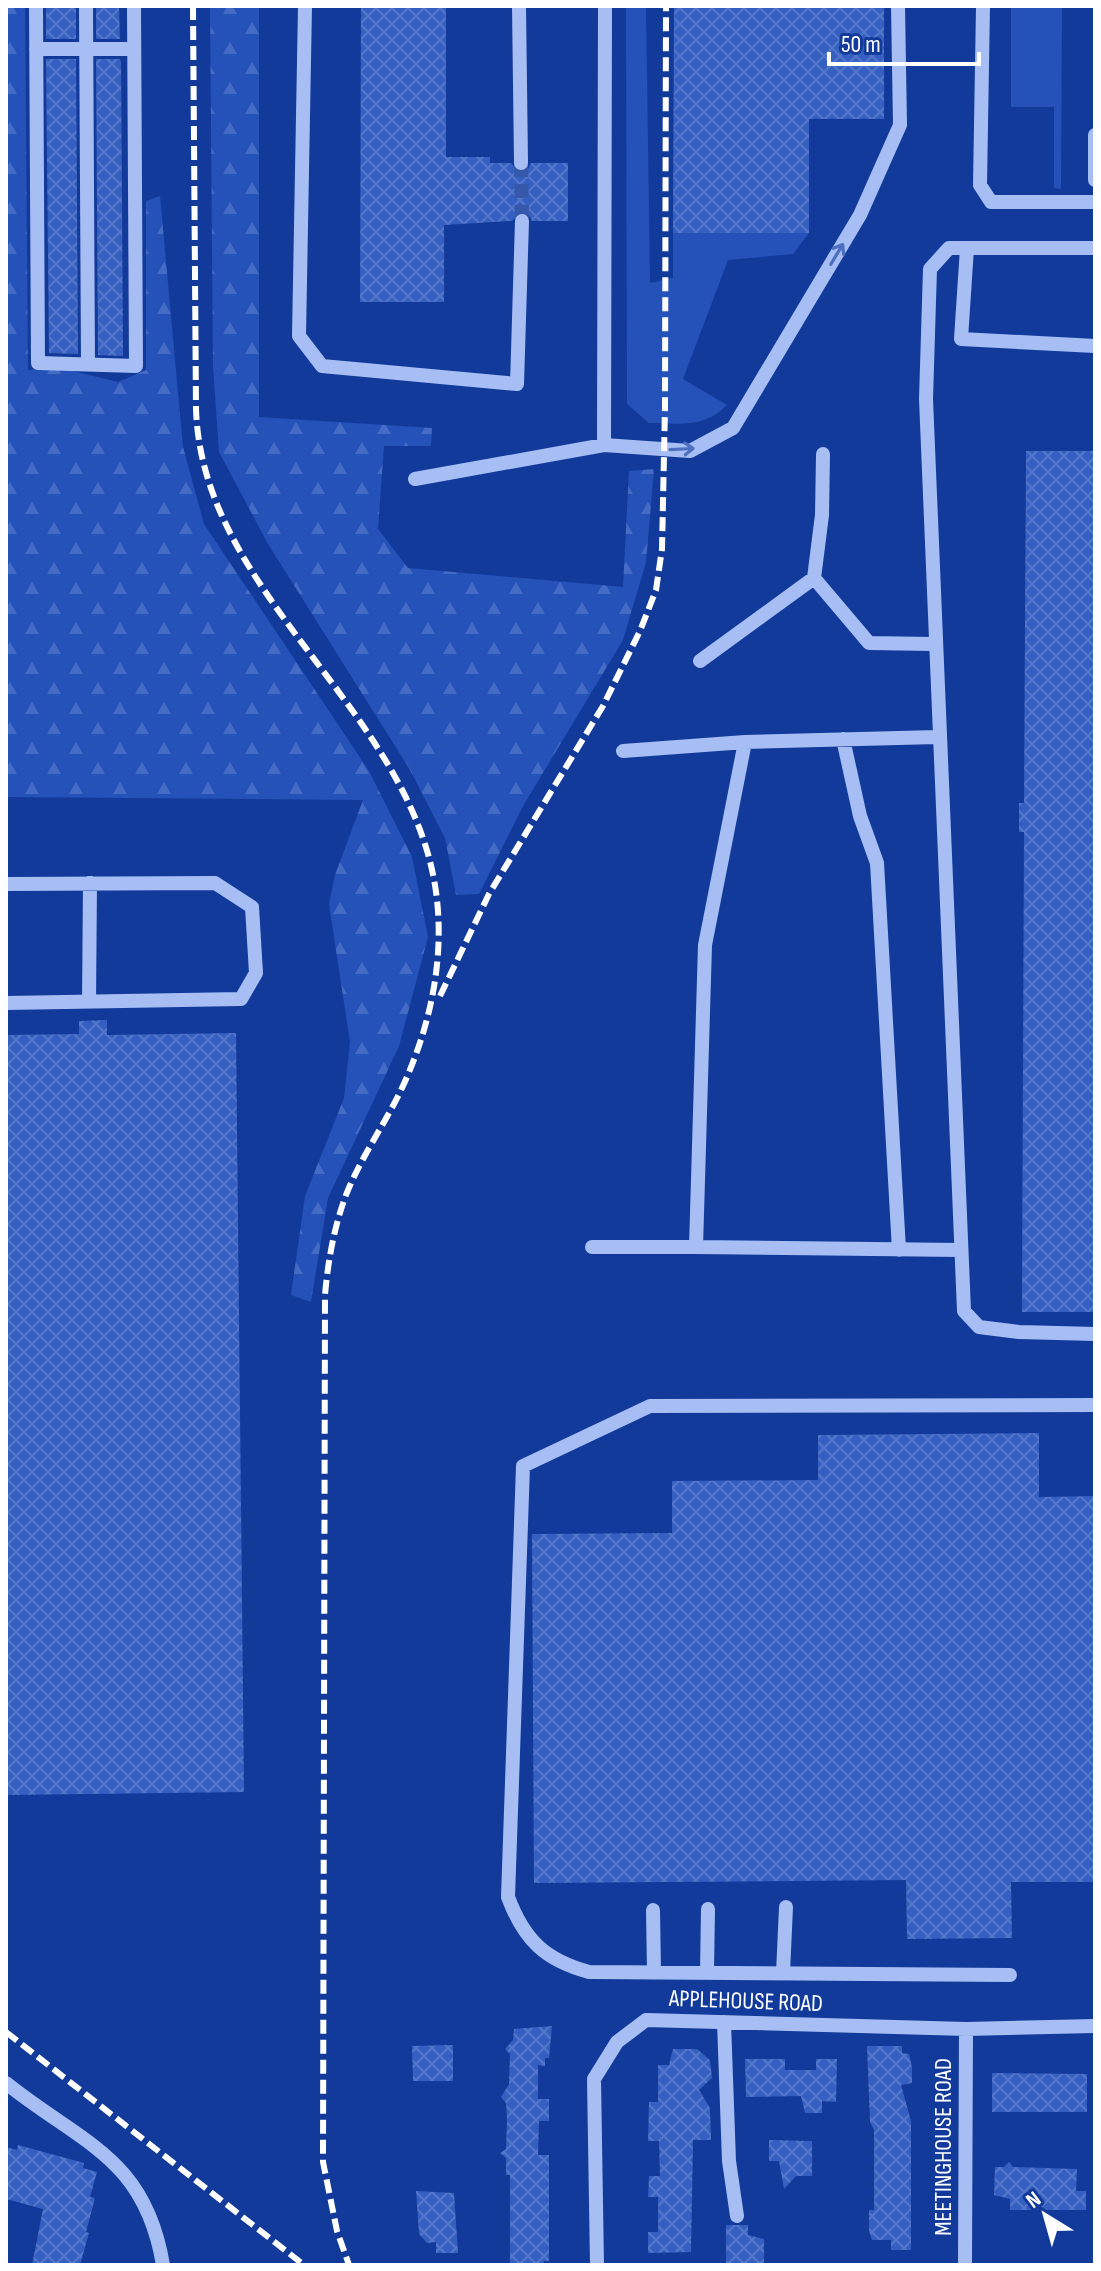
<svg xmlns="http://www.w3.org/2000/svg" width="1101" height="2271" font-family="'Sofia Sans Condensed',sans-serif">
<style>
.green{fill:#2452b9}
.forest{fill:url(#forest-firs)}
.building{fill:url(#building-cross-hatch)}
.lines{fill:none;stroke-linecap:round;stroke-linejoin:round}
.minor-tunnel{stroke:#3658aa;stroke-width:14;stroke-dasharray:14 7;stroke-linecap:butt}
.minor{stroke:#a6bef4;stroke-width:14}
.rail{stroke:#fff;stroke-width:6;stroke-dasharray:14 6;stroke-linecap:butt}
.oneway{stroke:#4d6fbf}
.labels{text-anchor:middle;dominant-baseline:central;stroke-width:6;stroke-linejoin:round;paint-order:stroke}
.street-label{font-size:24px;fill:#fff;stroke:#123a9b}
</style>
<defs>
<pattern id="forest-firs" width="22" height="20" patternUnits="userSpaceOnUse" patternTransform="scale(2)"><rect width="22" height="20" fill="#2452b9"/><path d="M5 1l3.5 6h-7zM16 11l3.5 6h-7z" fill="#456cc4"/></pattern>
<pattern id="building-cross-hatch" width="8" height="8" patternUnits="userSpaceOnUse" patternTransform="scale(2)"><rect width="8" height="8" fill="#3560c1"/><path d="M0 0l8 8M0 8l8-8" fill="none" stroke="#5378ca"/></pattern>
</defs>
<rect width="100%" height="100%" fill="#123a9b"/>
<path class="green" d="M626 6H646L650 283 673 278V233H809L793 254 728 260 683 379 727 405C703 429 680 423 649 423L627 404Z
M1011 6H1062L1061 189 1054 188V107H1011Z"/>
<path class="forest" d="M6 6H25L28 370 60 368 118 382 146 370V201L160 196 183 447 204 524 369 771 412 857 428 937 399 1046 328 1198 311 1302 291 1295 305 1196 344 1098 350 1042 329 904 335 875 363 800 6 797Z
M210 6H259V417L432 428 431 446H384L378 529 408 568 623 587 629 471 654 469 646 562 623 640 523 806 479 894 456 895 445 838 409 768 268 544 219 452 213 366Z"/>
<path class="building" d="M46 6H76V39H46Z
M96 6H119L120 39H96Z
M361 6H446V157H490V163H511L520 173 527 171 531 163H568V221H532L528 213 522 211 512 221 444 225V302H360Z
M674 6H884V119H809V233H673Z
M46 59H76L78 354 49 353Z
M96 59H120L121 62 123 356 98 355Z
M1026 451H1095V1312H1022L1024 832H1019V803H1024Z
M107 1020V1035L236 1033 244 1792 6 1795V1035L79 1034V1021Z
M1039 1433V1497L1095 1496V1882H1011L1012 1938 907 1939 906 1880 534 1883 532 1534 672 1533V1481L818 1480V1435Z
M552 2026 549 2058H545V2066L538 2065V2099H549V2121H539L538 2155H549V2261H544V2265H510V2175H506V2158L500 2153 506 2149 507 2120 506 2103 501 2097 509 2084 510 2054 505 2049 513 2040 514 2029Z
M453 2045V2081H413L412 2046Z
M867 2046H902V2053L909 2054 912 2067V2083L901 2085 911 2121V2250H891V2240H872L869 2231V2210H874V2130L870 2122Z
M673 2049H697L710 2060 712 2078 699 2090 710 2108 711 2140H693L691 2252 648 2253V2232H658V2197H648L649 2176H660L659 2141H648L649 2102H658V2065H669Z
M745 2059H785V2070H816V2059H837L836 2102 822 2101V2113H805L801 2096 746 2097Z
M992 2073 1087 2074V2112H992Z
M769 2140 812 2141V2176H796L784 2189 779 2161H769Z
M18 2145 84 2163 83 2168 97 2172 90 2197 95 2198 86 2232 89 2233 80 2265H32L43 2209 6 2199V2147L17 2150Z
M1009 2162 1013 2167 1077 2169 1076 2191H1086V2210H1010V2199L994 2195 995 2167H1004Z
M416 2191 454 2193 458 2253H436V2242L427 2243 419 2234Z
M726 2225H748V2235L764 2239V2265H726Z"/>
<g class="lines">
<path class="minor-tunnel" d="M521 163 522 221"/>
<path class="minor" d="M36 6 38 363 136 366 134 6
M86 6 88 364
M305 6 299 336 322 366 517 384 522 221
M519 6 521 163
M983 6 980 185 991 202H1095
M36 49H134
M1095 135V180
M967 248 961 339 1095 346
M1095 248H949L930 269 926 399 964 1311 979 1327 1019 1332 1095 1334
M604 445 605 6
M415 479 604 445 690 451 733 428 860 215 900 125 898 6
M814 578 869 643 934 644
M700 661 814 578 822 515 823 454
M843 739 860 816 877 863 899 1250
M623 751 745 742
M6 884 215 883 252 907 256 973 241 999 6 1003
M89 1002 90 883
M592 1247H696L705 945 745 742 937 737
M696 1247 961 1250
M653 1910 654 1972
M707 1972 708 1909
M783 1973 786 1907
M1010 1975 589 1972C545 1960 524 1940 508 1897L523 1466 650 1406 1095 1405
M724 2022 729 2161 737 2216
M6 2083C82 2144 145 2157 163 2265
M597 2265 594 2079 617 2042 646 2020 966 2029 1095 2026
M965 2265 966 2029"/>
<path class="rail" d="M193 6 196 409C202 598 417 713 437 900 444 964 429 1030 402 1088 385 1124 361 1157 346 1195 334 1227 328 1261 325 1295L323 2162 337 2231 349 2265
M440 996 489 894 603 706 640 631 656 590 662 549 665 408 666 6
M6 2032 304 2265"/>
</g>
<defs><path id="oneway-shaft" d="M-6 0H5M1.5-3L5.5 0L1.5 3" fill="none" stroke-width="1.6" stroke-linecap="round" stroke-linejoin="round" transform="scale(2)"/></defs>
<g class="oneway">
<use href="#oneway-shaft" transform="translate(837 254) rotate(-59)"/>
<use href="#oneway-shaft" transform="translate(682 449) rotate(-3)"/>
</g>
<g class="labels">
<g class="street-label">
<text transform="translate(746 2001) rotate(2)">APPLEHOUSE ROAD</text>
<text transform="translate(943 2147) rotate(-90)">MEETINGHOUSE ROAD</text>
</g>
</g>
<rect width="1101" height="2271" fill="none" stroke="#ffffff" stroke-width="16"/>
<g transform="translate(1045 2215) rotate(323)" stroke="#123a9b" stroke-width="6" paint-order="stroke">
<path d="M0-6L14 30L0 20L-14 30Z" fill="#ffffff"/>
<text y="-12" font-size="22" font-weight="bold" text-anchor="middle" fill="#ffffff">N</text>
</g>
<path d="M829 52v12h150v-12" fill="none" stroke="#ffffff" stroke-width="4"/>
<text x="841" y="52" font-size="24" fill="#ffffff" stroke="#123a9b" stroke-width="6" paint-order="stroke">50 m</text>
</svg>
